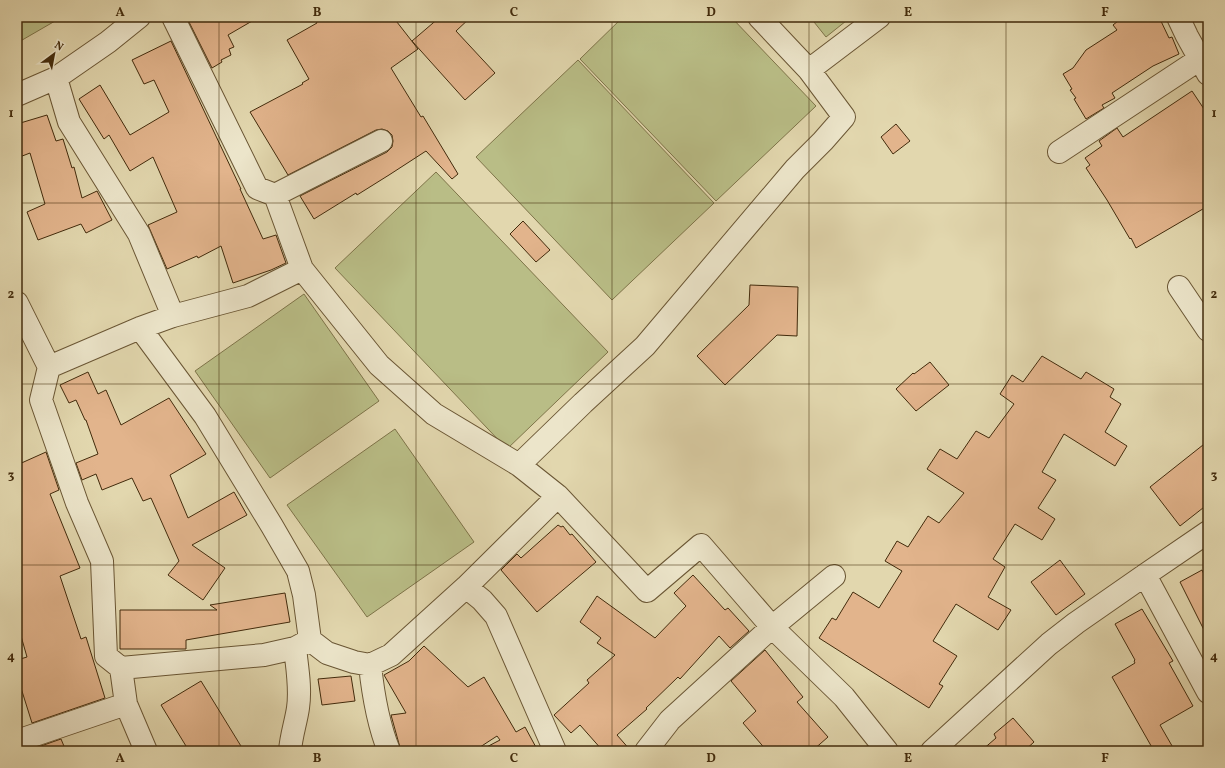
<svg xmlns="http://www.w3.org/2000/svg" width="1225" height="768" font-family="Vollkorn,serif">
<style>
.green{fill:#b9bd86;stroke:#7e7449}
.building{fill:#e2b48c;stroke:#422b0c}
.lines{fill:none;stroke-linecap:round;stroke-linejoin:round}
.minor-casing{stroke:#6a5634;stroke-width:24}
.minor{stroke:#ece5ca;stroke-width:22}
.grid{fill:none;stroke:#422b0c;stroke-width:1;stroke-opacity:0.55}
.neatline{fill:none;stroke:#422b0c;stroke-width:1.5}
.grid-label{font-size:13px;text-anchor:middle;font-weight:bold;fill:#422b0c}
</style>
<rect width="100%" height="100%" fill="#e2d7ae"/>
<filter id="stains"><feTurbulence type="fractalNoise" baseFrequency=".005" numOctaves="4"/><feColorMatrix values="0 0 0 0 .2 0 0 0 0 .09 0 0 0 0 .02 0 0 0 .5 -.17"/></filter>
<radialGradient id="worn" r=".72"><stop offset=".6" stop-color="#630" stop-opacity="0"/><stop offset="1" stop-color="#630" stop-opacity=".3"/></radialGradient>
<path class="green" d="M17 17H62L17 43Z
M623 17H731L816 106 716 201 580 59Z
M810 17H851L826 37Z
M578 60 714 203 612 300 476 157Z
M436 172 608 352 507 449 335 268Z
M304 294 379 401 270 478 195 371Z
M395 429 474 542 367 617 287 505Z"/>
<path class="building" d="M189 17H259L228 35 234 47 229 49 231 55 221 60 222 62 212 68 188 20Z
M314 17H393L418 49 391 68 421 117 423 116 458 174 452 179 426 151 389 175 357 195 356 193 314 219 300 196 387 152 392 147 393 141 392 135 388 131 382 129 376 130 288 175 250 112 303 84 302 83 309 79 287 40 317 23Z
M440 17H471L456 31 495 73 465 100 412 41Z
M1123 17H1159L1169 38 1172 37 1179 54 1153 66 1112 93 1115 98 1102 105 1104 108 1086 119 1074 99 1076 98 1070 90 1072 89 1063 74 1073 68 1086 50 1117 30 1113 25Z
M171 41 241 189H240L263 239 276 235 286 263 271 270 233 283 221 246 198 258 197 256 167 269 148 225 177 212 153 157 130 171 109 135 104 139 79 99 100 85 130 135 169 112 154 80 144 84 132 60Z
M1192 91 1208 115V206L1136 248 1131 238 1130 239 1107 200 1086 168 1090 165 1085 158 1102 146 1099 141 1117 128 1123 137Z
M47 115 56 141 63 139 72 168 74 167 82 198 97 191 112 220 86 233 81 224 38 240 27 212 45 204 30 153 17 158V124Z
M896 124 910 141 893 154 881 137Z
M523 221 550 250 536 262 510 234Z
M750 285 798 287 797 336 777 335 725 385 697 356 749 305Z
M1042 356 1081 379 1086 372 1114 389 1110 397 1121 404 1105 432 1127 446 1115 466 1064 434 1042 472 1056 480 1038 508 1055 519 1042 540 1015 524 993 559 1005 567 988 597 1011 610 998 630 956 604 933 641 957 656 939 684 943 686 929 708 819 638 832 618 836 620 853 592 879 608 902 571 885 561 897 541 908 547 928 516 939 523 964 493 927 469 940 449 957 459 976 431 989 438 1014 404 1000 394 1012 375 1023 382Z
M930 362 949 385 916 411 896 389 913 373 914 374Z
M88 372 98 394 106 390 121 425 169 398 206 454 170 475 188 518 234 492 247 515 192 545 225 568 203 600 168 575 179 561 151 498 143 501 132 478 102 490 96 474 82 480 76 463 98 454 86 420H85L76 400 69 403 60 385Z
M1208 441V504L1180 526 1150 487Z
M46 452 59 490 50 494 80 568 60 576 81 639 86 637 105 698 32 723 21 688 17 689V660L27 657 17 622V465Z
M558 525 561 527 563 526 570 535 572 534 596 562 537 612 501 570 517 554 521 558Z
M1060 560 1085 594 1056 615 1031 582Z
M1202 570 1208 583V638L1180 582Z
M693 575 725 610 728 608 749 631 730 648 719 636 680 679 678 677 646 708 647 709 617 735 631 751H603L580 725 571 733 554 715 589 683 587 680 615 655 597 643 601 638 580 622 597 596 655 638 686 606 674 593Z
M285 593 290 622 186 640V649H120V610H217L210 605Z
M1142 609 1173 661 1169 663 1193 706 1160 725 1175 751H1154L1112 677 1135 663 1134 661 1135 660 1115 624Z
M424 646 468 687 484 677 516 732 525 727 538 751H479L500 740 497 736 474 751H401L391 715 406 713 384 675 409 661Z
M765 650 803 697 797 702 828 737 812 751H767L743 723 756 711 731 681Z
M351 676 355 701 322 705 318 679Z
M201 681 244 751H189L161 705Z
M1013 718 1034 742 1024 751H981L996 738 994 734Z
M61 739 66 751H40L38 747Z"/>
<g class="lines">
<defs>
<path id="minor" d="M1178 17 1187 36 1208 74
M809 70 879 17
M56 78 69 122 139 234 173 316
M17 95 56 78 108 42 139 17
M1059 152 1200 59
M275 195 381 141
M302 269 379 365 434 414 519 465 558 496
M1179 287 1208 330
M17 303 49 367 41 400 77 503 102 561 106 656 121 668 264 655 295 648 310 640
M140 328 205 416 272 526 298 571 304 595 310 640 327 653 354 662 370 665 391 655 466 587 558 496 647 591 701 545 772 627 844 697 887 751
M49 367 140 328 173 316 248 296 302 269 275 195 257 188 173 17
M519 465 583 403 645 346 795 169 823 141 844 117 809 70 759 17
M1145 575 1208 692
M466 587 482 600 496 616 555 751
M370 665C373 694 378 724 389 751
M121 668 126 704 146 751
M17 741 126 704
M290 751C291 736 296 722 298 708 301 688 297 667 295 648
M646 751 670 720 693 699 772 627 834 576
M932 751 1049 644 1076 623 1145 575 1208 532"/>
</defs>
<use href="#minor" class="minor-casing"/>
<use href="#minor" class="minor"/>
</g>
<path class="grid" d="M219 17V751M416 17V751M612 17V751M809 17V751M1006 17V751M17 203H1208M17 384H1208M17 565H1208"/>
<rect width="1225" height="768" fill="none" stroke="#e2d7ae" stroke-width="44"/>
<g transform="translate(54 54) rotate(32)" stroke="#ece5ca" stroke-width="3" paint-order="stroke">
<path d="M0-3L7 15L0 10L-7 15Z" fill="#422b0c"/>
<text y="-6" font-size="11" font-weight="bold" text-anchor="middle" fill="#422b0c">N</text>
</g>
<rect x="22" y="22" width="1181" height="724" class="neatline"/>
<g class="grid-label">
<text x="120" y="16">A</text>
<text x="317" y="16">B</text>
<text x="514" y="16">C</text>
<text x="711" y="16">D</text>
<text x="908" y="16">E</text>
<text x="1105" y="16">F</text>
<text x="11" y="117">1</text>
<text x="1214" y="117">1</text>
<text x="11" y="298">2</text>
<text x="1214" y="298">2</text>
<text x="11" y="479">3</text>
<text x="1214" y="479">3</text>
<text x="11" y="660">4</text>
<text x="1214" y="660">4</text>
<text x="120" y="762">A</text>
<text x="317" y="762">B</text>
<text x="514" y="762">C</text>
<text x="711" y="762">D</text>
<text x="908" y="762">E</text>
<text x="1105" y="762">F</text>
</g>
<rect width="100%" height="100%" filter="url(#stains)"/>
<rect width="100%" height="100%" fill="url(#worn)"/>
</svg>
